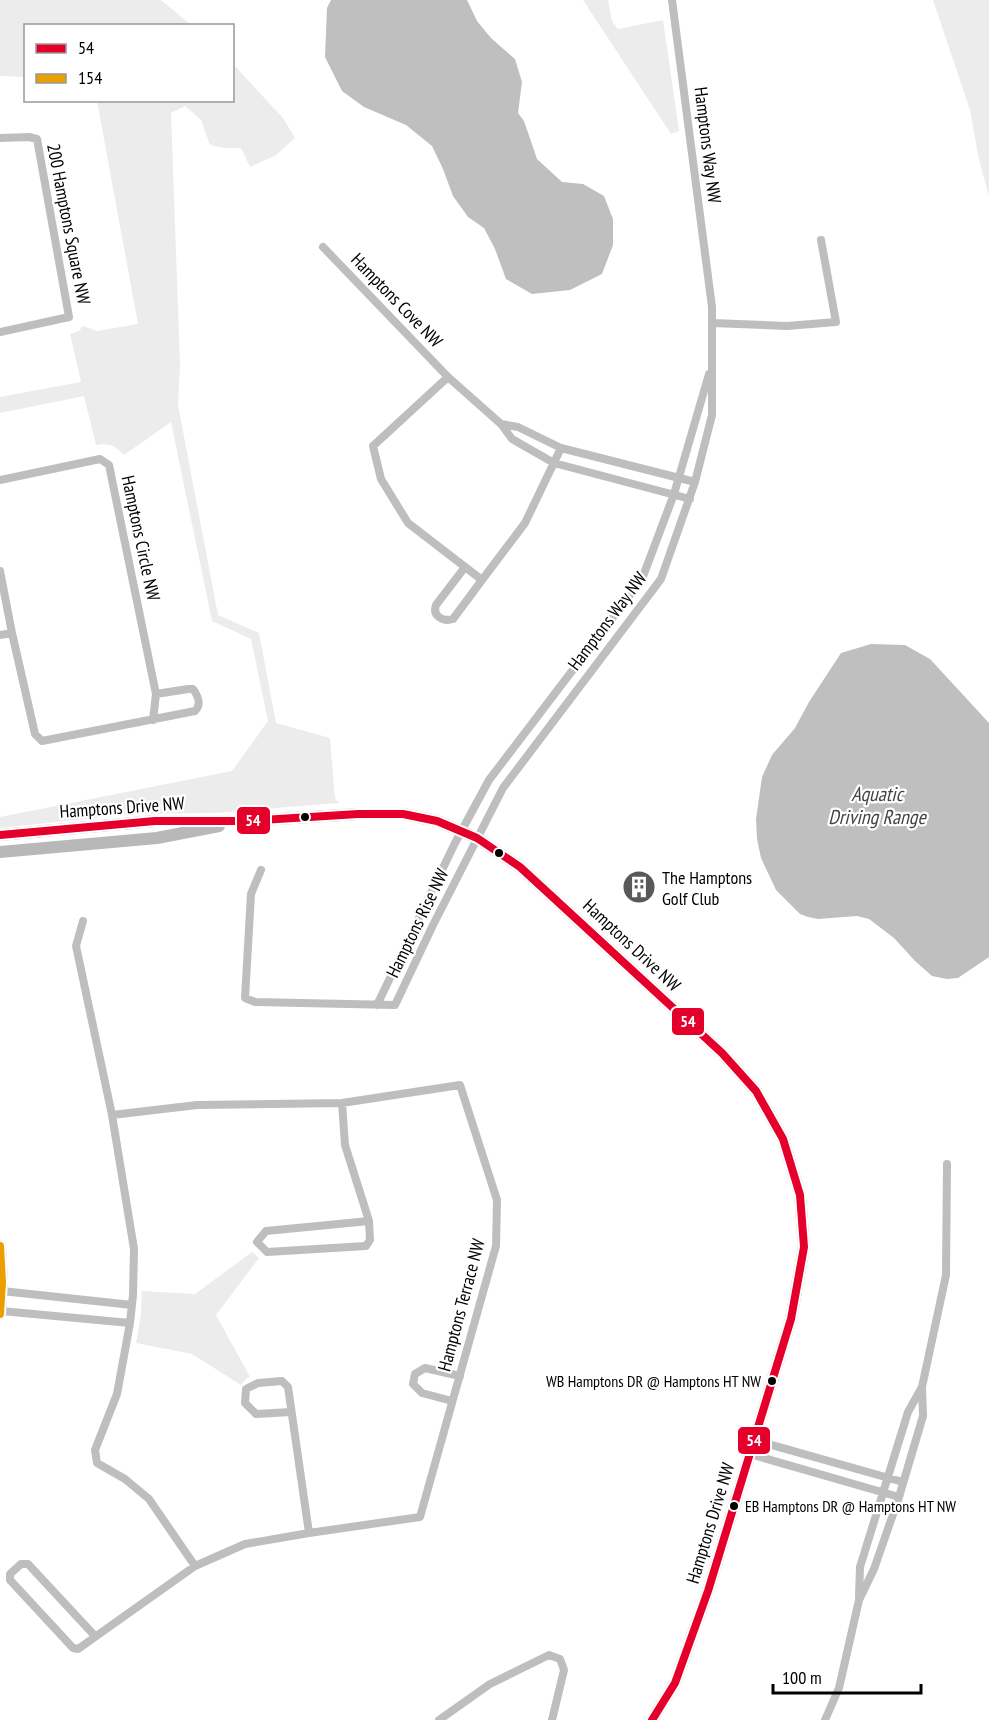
<svg xmlns="http://www.w3.org/2000/svg" width="989" height="1720" font-family="'PT Sans Narrow',sans-serif">
<style>
.green{fill:#ececec}
.water{fill:#bfbfbf}
.lines{fill:none;stroke-linecap:round;stroke-linejoin:round}
.street{stroke:#bebebe;stroke-width:8}
.secondary{stroke:#b8b8b8;stroke-width:12}
.bus-1-casing{stroke:#fff;stroke-width:12}
.bus-2-casing{stroke:#fff;stroke-width:12}
.bus-1{stroke:#e4002b;stroke-width:8}
.bus-2{stroke:#eb9e00;stroke-width:8}
.bus-dot{fill:#000;stroke:#fff;stroke-width:2}
.labels{text-anchor:middle;dominant-baseline:central;stroke-width:4.5;stroke-linejoin:round;paint-order:stroke}
.bus-label{font-size:16px;fill:#000;stroke:#fff;text-anchor:end}
.street-label{font-size:18px;fill:#000;stroke:#fff}
.poi-label{font-size:18px;fill:#000;stroke:#fff;text-anchor:start}
.water-label{font-size:20px;font-style:italic;fill:#444;stroke:#fff}
.line-badge{stroke:#fff;stroke-width:2}
.badge-label{font-size:16px;text-anchor:middle;font-weight:bold;fill:#fff}
</style>
<rect width="100%" height="100%" fill="#fff"/>
<path class="green" d="M0 0H161L191 25 26 26 25 77 0 76Z
M583 0H608L612 21 618 29 663 20 679 131 671 134Z
M933 0H989V197L978 155 970 110Z
M233 64 283 118 295 138 276 155 250 167 241 148H224L210 145 201 120 185 106 171 113 180 364 178 405 218 615 259 633 276 723 330 738 335 798 339 803 215 813 132 814 0 828V817L232 771 268 721 251 639 212 621 171 422 124 455C113 445 111 443 96 445L84 396 0 413V397L81 382 70 334 79 331 83 326 97 331 138 324 97 101 232 100Z
M252 1252 259 1258 216 1315 250 1377 247 1378 241 1385 192 1354 136 1343 141 1314 142 1291 195 1294Z"/>
<path class="water" d="M331 0H467L477 21 491 38 515 59 522 82 518 113 524 121 537 159 562 182 583 184 604 196 613 219V245L602 274 570 290 532 294 506 279 495 249 484 228 468 217 453 196 443 169 432 146 406 125 364 107 342 91 325 57 327 8Z
M871 644 905 645 930 659 989 723V957L958 978 947 979 932 976 915 961 894 938 869 919 857 916 818 919 808 917 800 914 776 890 761 858 757 839 756 819 762 777 772 755 795 728 809 702 841 653Z"/>
<g class="lines">
<path class="street" d="M0 138 29 137 37 139 69 317 0 332
M323 247 448 377
M712 323 787 326 836 322 821 240
M501 424 518 427 561 448 695 482
M561 448 525 523 482 580 408 523 381 479 373 446 448 377 501 424 512 439 554 463 690 499
M0 480 100 459 109 465 156 694 153 720
M465 567 436 605C432 616 443 622 453 619L482 580
M0 571 12 633 35 734 42 741 195 711C202 704 198 696 193 689H188L156 694
M0 635 12 633
M261 870 251 894 245 998 255 1002 395 1005 433 925 503 788 661 579 695 482 712 415V307L672 0
M83 921 76 946 112 1115 134 1249 133 1295 130 1323 117 1394 95 1450 97 1463 125 1479 149 1499 195 1566
M377 1005 455 843 489 780 642 579 674 494 709 374
M342 1103 345 1145 369 1221 370 1240 366 1246 267 1252 257 1242 266 1231 369 1221
M2 1291 132 1305
M1 1311 130 1323
M452 1401 422 1393 413 1384 415 1374 425 1368 460 1376
M291 1412 256 1414 245 1403 246 1389 258 1383 282 1381 288 1387 309 1533
M754 1440 903 1482
M750 1454 899 1497
M859 1597 860 1567 908 1412 922 1387
M95 1636 28 1564H21L10 1574V1580L73 1648 78 1649 195 1566 245 1544 309 1533 420 1517 496 1246 497 1200 460 1085 342 1103 197 1105 112 1115
M439 1720 490 1684 549 1655 560 1659 564 1670 552 1720
M825 1720 839 1688 859 1600 874 1569 899 1497 923 1416 922 1387 946 1275 947 1164"/>
<path class="secondary" d="M0 835 155 821H247L358 814H403L437 821 477 838 520 867 722 1053 756 1091 783 1139 800 1195 804 1247 791 1319 708 1591 675 1683 652 1720
M0 852 157 838 219 826
M0 1246 2 1282 0 1314"/>
<defs>
<path id="bus-1" d="M0 835 155 821H247L358 814H403L437 821 477 838 520 867 722 1053 756 1091 783 1139 800 1195 804 1247 791 1319 708 1591 675 1683 652 1720"/>
<path id="bus-2" d="M0 1246 2 1282 0 1314"/>
</defs>
<use href="#bus-1" class="bus-1-casing"/>
<use href="#bus-2" class="bus-2-casing"/>
<use href="#bus-1" class="bus-1"/>
<use href="#bus-2" class="bus-2"/>
</g>
<defs>
<symbol id="building-disc" viewBox="-11 -11 22 22"><circle r="9.5" fill="#595959" stroke="#fff"/><path d="M-4-6H4V6H1V3H-1V6H-4ZM-2.5-4.3h1.7v1.8h-1.7ZM.8-4.3h1.7v1.8H.8ZM-2.5-1h1.7V.8h-1.7ZM.8-1h1.7V.8H.8Z" fill="#fff"/></symbol>
</defs>
<g fill-rule="evenodd">
<use href="#building-disc" x="620" y="868" width="38" height="38"/>
</g>
<g class="bus-dot">
<circle cx="305" cy="817" r="5"/>
<circle cx="499" cy="853" r="5"/>
<circle cx="772" cy="1381" r="5"/>
<circle cx="734" cy="1506" r="5"/>
</g>
<g class="labels">
<g class="bus-label">
<text x="761" y="1381">WB Hamptons DR @ Hamptons HT NW</text>
<text x="745" y="1506" text-anchor="start">EB Hamptons DR @ Hamptons HT NW</text>
</g>
<g class="street-label">
<text transform="translate(708 145) rotate(83)">Hamptons Way NW</text>
<text transform="translate(69 224) rotate(79)">200 Hamptons Square NW</text>
<text transform="translate(397 300) rotate(46)">Hamptons Cove NW</text>
<text transform="translate(141 538) rotate(78)">Hamptons Circle NW</text>
<text transform="translate(607 621) rotate(-53)">Hamptons Way NW</text>
<text transform="translate(122 807) rotate(-4)">Hamptons Drive NW</text>
<text transform="translate(417 923) rotate(-64)">Hamptons Rise NW</text>
<text transform="translate(632 945) rotate(43)">Hamptons Drive NW</text>
<text transform="translate(461 1305) rotate(-75)">Hamptons Terrace NW</text>
<text transform="translate(710 1523) rotate(-73)">Hamptons Drive NW</text>
</g>
<g class="poi-label">
<text x="662" y="877">The Hamptons<tspan x="662" dy="21">Golf Club</tspan></text>
</g>
<g class="water-label">
<text x="877" y="794">Aquatic<tspan x="877" dy="23">Driving Range</tspan></text>
</g>
</g>
<g class="line-badge">
<rect x="236" y="806" width="35" height="29" rx="6" fill="#e4002b"/>
<rect x="671" y="1007" width="34" height="29" rx="6" fill="#e4002b"/>
<rect x="737" y="1426" width="34" height="29" rx="6" fill="#e4002b"/>
</g>
<g class="badge-label">
<text x="253" y="826">54</text>
<text x="688" y="1027">54</text>
<text x="754" y="1446">54</text>
</g>
<rect x="24" y="24" width="210" height="78" fill="#ffffff" stroke="#999999" stroke-width="1.5"/>
<rect x="36" y="44" width="30" height="9" fill="#e4002b" stroke="#999999" stroke-width="1.5"/>
<text x="78" y="54" font-size="18" fill="#000000">54</text>
<rect x="36" y="74" width="30" height="9" fill="#eb9e00" stroke="#999999" stroke-width="1.5"/>
<text x="78" y="84" font-size="18" fill="#000000">154</text>
<path d="M773 1684v9h148v-9" fill="none" stroke="#000000" stroke-width="3"/>
<text x="782" y="1684" font-size="18" fill="#000000" stroke="#ffffff" stroke-width="4.5" paint-order="stroke">100 m</text>
</svg>
